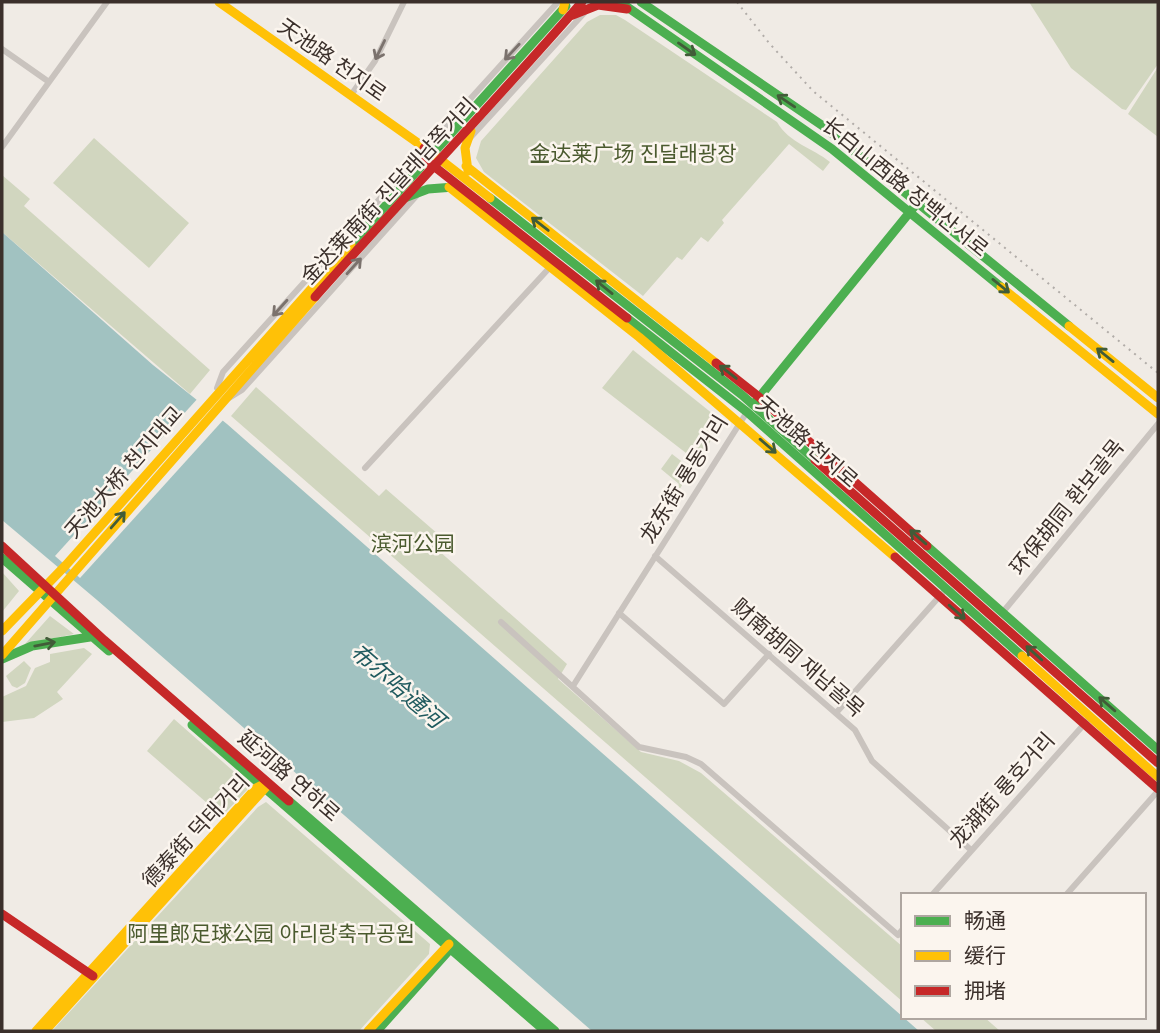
<svg xmlns="http://www.w3.org/2000/svg" width="1160" height="1033" font-family="'Nunito Sans','Noto Sans SC','Noto Sans KR',sans-serif">
<style>
.green{fill:#d1d6bf}
.water{fill:#a1c2c1}
.pier{fill:#f0ebe5}
.lines{fill:none;stroke-linecap:round;stroke-linejoin:round}
.street{stroke:#c9c3be;stroke-width:6}
.fast{stroke:#4caf50;stroke-width:9}
.slow{stroke:#ffc107;stroke-width:9}
.jam{stroke:#c62828;stroke-width:9}
.rail{stroke:#b1aca8;stroke-width:2;stroke-dasharray:2 5;stroke-linecap:butt}
.oneway{stroke:#415c38}
.oneway2{stroke:#7b726d}
.labels{text-anchor:middle;dominant-baseline:central;stroke-width:5;stroke-linejoin:round;paint-order:stroke}
.street-label{font-size:21px;fill:#3b302b;stroke:#fbf5ee}
.park-label{font-size:21px;fill:#4a5a2e;stroke:#fbf5ee}
.water-label{font-size:23px;font-style:italic;fill:#1f5a5e;stroke:#fbf5ee}
</style>
<rect width="100%" height="100%" fill="#f0ebe5"/>
<path class="green" d="M1029 2H1158V64L1126 110 1122 109 1071 68Z
M600 15H616L625 20 777 122C789 143 813 148 830 162L823 171 789 144 722 220 724 223 708 242 701 237 682 260 677 257 643 296 484 172 476 158 481 141 587 22Z
M1158 67V137L1128 114Z
M94 138 189 223 149 268 53 183Z
M2 175 30 199 24 206 210 370 190 394 2 232Z
M633 350 718 418 721 425 698 460 690 454 700 441 698 439 686 453 602 388Z
M256 387 379 496 386 489 446 541 438 550 567 664 558 679 641 752 679 761 701 773 903 947V1002L231 416Z
M672 454 685 464 683 468 690 473 679 490 677 488 679 484 661 469Z
M2 572 19 591 2 612Z
M50 616 74 634 25 644Z
M84 648 92 654 57 692 63 699 34 718 2 722V697L26 686 35 668 50 662V654Z
M24 661 31 668 25 683 17 688 12 686 6 676Z
M174 719 248 784 247 790 222 816 147 751Z
M266 802 430 944 429 954 359 1031H52L258 807Z
M920 1017H984L1000 1031H936Z"/>
<path class="water" d="M2 232 153 365 227 424 919 1031H592L97 600 2 520Z"/>
<path class="pier" d="M199 397 225 418 80 578 55 556Z"/>
<g class="lines">
<path class="street" d="M2 49 49 82
M351 95 375 61 404 2
M470 138 586 11
M2 147 107 2
M217 388 223 372 558 2
M229 398 242 390 419 193
M365 468 552 265
M655 556 855 730 872 761 971 850
M1003 612 1158 424
M619 613 724 704 769 654
M501 622 639 747 686 757 701 764 898 935 903 929
M573 686 747 412
M836 713 946 589
M932 895 1087 721
M1066 895 1158 791"/>
<path class="fast" d="M620 2 832 149 1001 287
M641 2 823 126 1069 326
M407 197 428 189 454 187
M490 198 742 395 815 460
M351 244 566 6
M627 318 747 412 1022 656
M757 400 914 207
M927 546 1158 750
M2 558 109 651
M2 659 32 646 90 637
M192 725 545 1031
M289 801 555 1031
M377 1031 452 947"/>
<path class="slow" d="M219 2 432 153 490 198
M563 10 565 2
M466 166 716 363
M468 171 465 148 471 131
M449 187 639 337 895 557
M1001 287 1158 414
M1069 326 1158 398
M2 631 66 565 351 244
M2 655 315 297
M1022 656 1158 777
M36 1031 256 788 264 784
M45 1031 267 786
M368 1031 449 944"/>
<path class="jam" d="M570 16 598 5 627 9
M424 148 426 160 627 318
M315 297C403 198 495 102 582 2
M716 363 759 397 927 546
M815 460 1158 763
M2 546 104 640 289 801
M895 557 1158 789
M2 914 93 976"/>
<path class="rail" d="M737 2 769 43 813 91 1158 373"/>
</g>
<defs><path id="oneway-shaft" d="M-6 0H5M1.5-3L5.5 0L1.5 3" fill="none" stroke-width="1.6" stroke-linecap="round" stroke-linejoin="round" transform="scale(1.75)"/></defs>
<g class="oneway">
<use href="#oneway-shaft" transform="translate(687 49) rotate(35)"/>
<use href="#oneway-shaft" transform="translate(786 101) rotate(-146)"/>
<use href="#oneway-shaft" transform="translate(540 224) rotate(-142)"/>
<use href="#oneway-shaft" transform="translate(1001 286) rotate(39)"/>
<use href="#oneway-shaft" transform="translate(604 287) rotate(-141)"/>
<use href="#oneway-shaft" transform="translate(1105 355) rotate(-141)"/>
<use href="#oneway-shaft" transform="translate(728 372) rotate(-142)"/>
<use href="#oneway-shaft" transform="translate(768 446) rotate(41)"/>
<use href="#oneway-shaft" transform="translate(118 520) rotate(-49)"/>
<use href="#oneway-shaft" transform="translate(918 537) rotate(-139)"/>
<use href="#oneway-shaft" transform="translate(957 612) rotate(41)"/>
<use href="#oneway-shaft" transform="translate(45 644) rotate(-11)"/>
<use href="#oneway-shaft" transform="translate(1034 653) rotate(-138)"/>
<use href="#oneway-shaft" transform="translate(1107 704) rotate(-139)"/>
</g>
<g class="oneway2">
<use href="#oneway-shaft" transform="translate(380 50) rotate(116)"/>
<use href="#oneway-shaft" transform="translate(512 52) rotate(133)"/>
<use href="#oneway-shaft" transform="translate(354 266) rotate(-48)"/>
<use href="#oneway-shaft" transform="translate(280 308) rotate(132)"/>
</g>
<g class="labels">
<g class="street-label">
<text transform="translate(332 60) rotate(35)">天池路 천지로</text>
<text transform="translate(905 187) rotate(39)">长白山西路 장백산서로</text>
<text transform="translate(389 191) rotate(-47)">金达莱南街 진달래남쪽거리</text>
<text transform="translate(807 442) rotate(41)">天池路 천지로</text>
<text transform="translate(124 472) rotate(-49)">天池大桥 천지대교</text>
<text transform="translate(684 479) rotate(-58)">龙东街 룡동거리</text>
<text transform="translate(1067 507) rotate(-51)">环保胡同 환보골목</text>
<text transform="translate(798 658) rotate(41)">财南胡同 재남골목</text>
<text transform="translate(289 776) rotate(41)">延河路 연하로</text>
<text transform="translate(1002 790) rotate(-48)">龙湖街 룡호거리</text>
<text transform="translate(196 831) rotate(-47)">德泰街 덕태거리</text>
</g>
<g class="park-label">
<text x="633" y="154">金达莱广场 진달래광장</text>
<text x="413" y="544">滨河公园</text>
<text x="271" y="934">阿里郎足球公园 아리랑축구공원</text>
</g>
<g class="water-label">
<text transform="translate(397 686) rotate(41)">布尔哈通河</text>
</g>
</g>
<rect width="1160" height="1033" fill="none" stroke="#3b302b" stroke-width="7"/>
<rect x="901" y="893" width="245" height="126" fill="#fbf5ee" stroke="#aea6a0" stroke-width="2"/>
<rect x="915" y="916" width="35" height="10" fill="#4caf50" stroke="#aea6a0" stroke-width="2"/>
<text x="964" y="928" font-size="21" fill="#3b302b">畅通</text>
<rect x="915" y="951" width="35" height="10" fill="#ffc107" stroke="#aea6a0" stroke-width="2"/>
<text x="964" y="963" font-size="21" fill="#3b302b">缓行</text>
<rect x="915" y="986" width="35" height="10" fill="#c62828" stroke="#aea6a0" stroke-width="2"/>
<text x="964" y="998" font-size="21" fill="#3b302b">拥堵</text>
</svg>
